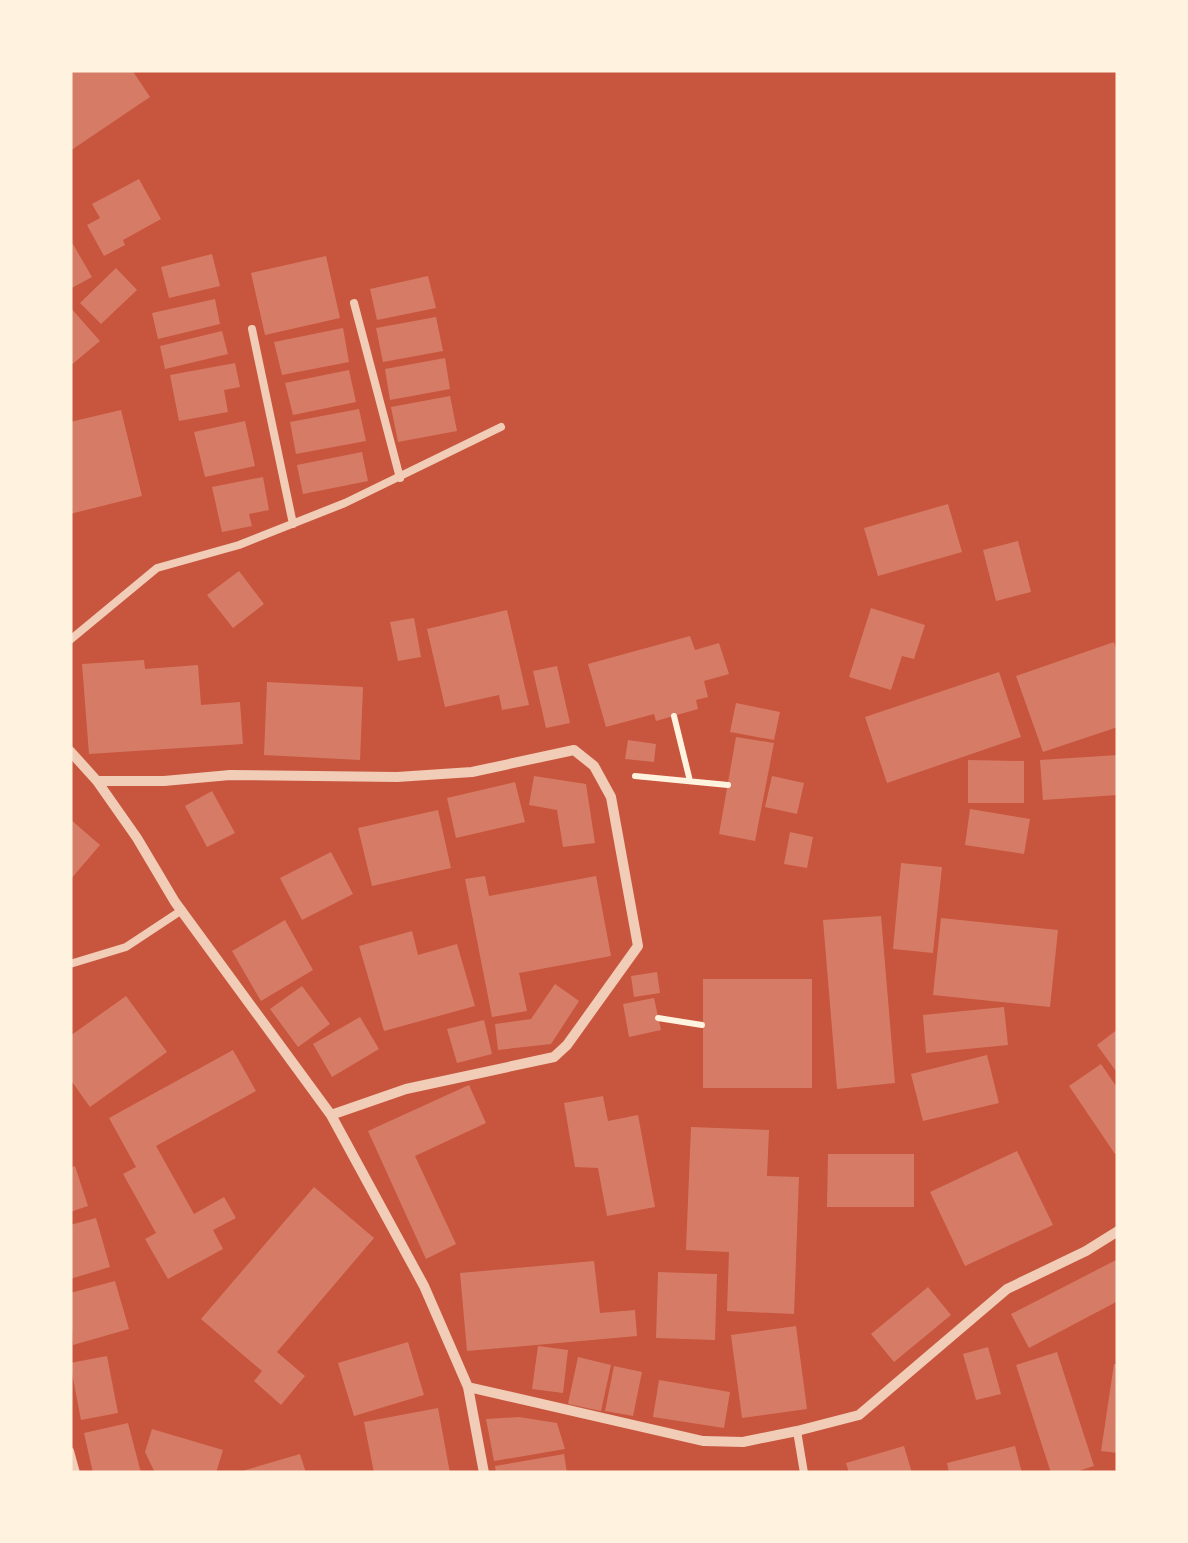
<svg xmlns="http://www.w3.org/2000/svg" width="1188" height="1543" font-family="'Source Serif 4',serif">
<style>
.building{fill:#d67c66}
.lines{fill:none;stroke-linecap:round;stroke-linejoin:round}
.path{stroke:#fff3e0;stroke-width:6}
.service{stroke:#f1ccb7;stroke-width:8}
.minor{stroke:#f1ccb7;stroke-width:10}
</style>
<rect width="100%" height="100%" fill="#c8553d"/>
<path class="building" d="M70 70H132L150 97 70 151Z
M139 179 161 219 123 240 125 245 104 256 87 225 100 218 92 204Z
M70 239 92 277 70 289Z
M212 254 220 286 169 298 161 267Z
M326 256 340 318 265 335 251 273Z
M116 268 137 290 101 324 80 303Z
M428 276 436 308 377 320 370 289Z
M215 299 220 324 158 339 152 313Z
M70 307 100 341 70 366Z
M436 317 443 351 383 362 376 328Z
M343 328 349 362 282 375 274 342Z
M222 331 228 354 165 369 160 346Z
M445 358 450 389 390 400 385 369Z
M235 363 240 387 224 390 228 412 179 421 170 375Z
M349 370 356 402 293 415 285 383Z
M450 396 457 431 398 442 391 407Z
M359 409 366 441 296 454 290 422Z
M121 410 142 496 70 514V422Z
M245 421 255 466 205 477 194 432Z
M362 452 368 481 303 494 297 465Z
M263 477 269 510 249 514 252 526 222 532 212 487Z
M948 504 962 552 878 576 864 528Z
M1018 541 1031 592 996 601 983 550Z
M239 571 264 604 233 628 207 595Z
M871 608 925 625 914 659 902 656 891 690 849 677Z
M507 610 529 705 502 710 499 695 445 707 427 629Z
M414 618 421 657 398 661 390 622Z
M690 636 695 650 719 643 729 674 704 681 708 697 696 700 698 709 656 721 654 714 606 727 588 664Z
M1114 642 1118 655V727L1043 752 1016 676Z
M144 660 145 669 198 665 201 705 240 702 243 744 89 754 82 664Z
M557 666 570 723 546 728 533 671Z
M999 672 1021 737 887 783 865 717Z
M267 682 363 687 360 760 264 755Z
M736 703 780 712 774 740 730 732Z
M736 737 774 743 755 841 719 834Z
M628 740 656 744 654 762 625 759Z
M1118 755V795L1043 800 1040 760Z
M968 760 1024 761V803H968Z
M534 776 586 784 595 843 563 847 557 810 529 805Z
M772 776 804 783 797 814 765 807Z
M515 782 525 822 456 838 447 798Z
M212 791 235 833 207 847 185 806Z
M970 809 1030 819 1024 854 965 845Z
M438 810 451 868 372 886 358 828Z
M70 819 100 845 70 880Z
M790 832 813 837 807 868 784 864Z
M331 852 353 894 302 920 280 878Z
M901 863 942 867 933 953 893 949Z
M485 876 489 896 596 876 611 956 519 973 527 1011 492 1017 465 879Z
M881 916 895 1083 837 1089 823 920Z
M941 918 1058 930 1050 1007 933 995Z
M285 920 313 970 261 1001 232 951Z
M412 931 418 955 457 944 475 1006 384 1031 359 946Z
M657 972 660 993 634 997 631 976Z
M703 979H812V1088H703Z
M555 984 579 1001 551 1044 498 1050 495 1024 531 1019Z
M302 986 330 1024 298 1047 270 1009Z
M126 996 167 1052 90 1107 70 1079V1036Z
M654 998 661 1030 629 1037 623 1004Z
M1004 1007 1008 1045 926 1053 923 1015Z
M360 1017 379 1049 332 1077 313 1044Z
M484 1020 492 1054 457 1063 447 1029Z
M1118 1029V1074L1097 1045Z
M233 1050 256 1091 156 1146 194 1214 224 1197 236 1218 213 1230 223 1249 168 1279 145 1239 156 1233 123 1174 136 1167 109 1118Z
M987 1055 999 1103 923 1121 911 1074Z
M1101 1064 1118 1089V1153L1115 1154 1069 1086Z
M469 1085 486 1123 415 1156 456 1244 426 1259 368 1131Z
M603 1096 608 1121 638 1115 655 1207 607 1216 598 1168 575 1167 564 1103Z
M691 1127 769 1130 767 1176 799 1177 794 1314 727 1311 729 1252 686 1250Z
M1017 1151 1053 1225 965 1266 930 1192Z
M828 1154H914V1207H827Z
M75 1166 88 1206 70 1212V1168Z
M314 1187 374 1238 277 1352 305 1376 281 1405 254 1381 262 1371 201 1319Z
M96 1218 110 1267 70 1279V1225Z
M1118 1259V1301L1029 1348 1011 1314Z
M594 1261 600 1313 635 1310 637 1336 467 1351 460 1273Z
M658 1272 717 1274 715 1340 656 1338Z
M115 1281 129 1329 73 1345 70 1293Z
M928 1287 951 1315 894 1362 871 1334Z
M796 1326 807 1409 742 1418 731 1335Z
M408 1342 424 1395 354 1416 338 1363Z
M538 1346 568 1350 563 1393 532 1389Z
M988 1347 1001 1394 976 1400 963 1354Z
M1057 1352 1094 1466 1072 1473H1051L1016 1365Z
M107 1356 118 1413 81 1420 70 1363Z
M578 1357 611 1365 601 1411 568 1404Z
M1114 1364H1118V1453L1101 1451Z
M614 1366 642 1372 633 1416 605 1411Z
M659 1380 730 1392 724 1428 653 1417Z
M438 1408 450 1473H374L364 1422Z
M519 1417 557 1423 565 1449 494 1461 486 1419Z
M128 1423 141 1473H93L84 1433Z
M152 1429 223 1450 216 1473H155L145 1452Z
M904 1446 912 1473H849L846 1463Z
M1015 1446 1022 1473H949L947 1463Z
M300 1454 306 1473H239V1472Z
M564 1454 567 1473H496L495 1466Z"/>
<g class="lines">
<path class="path" d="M674 716 690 781
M635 776 728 785
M658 1018 702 1025"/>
<path class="service" d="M354 303 400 478
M252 329 293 524
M70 640 157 568 239 545 345 503 501 427
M70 964 126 947 182 910
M797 1431 804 1473
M70 1451 76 1473"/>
<path class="minor" d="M70 751 97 781 137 838 175 902 331 1115 424 1286 468 1387 484 1473
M97 781H164L230 775 397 777 472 772 574 750 594 766 611 797 638 946 567 1045 554 1057 406 1089 331 1115
M468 1387 703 1441 743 1442 797 1431 859 1415 1007 1289 1086 1251 1118 1231"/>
</g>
<rect width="1188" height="1543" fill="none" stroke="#fff3e0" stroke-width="145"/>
</svg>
